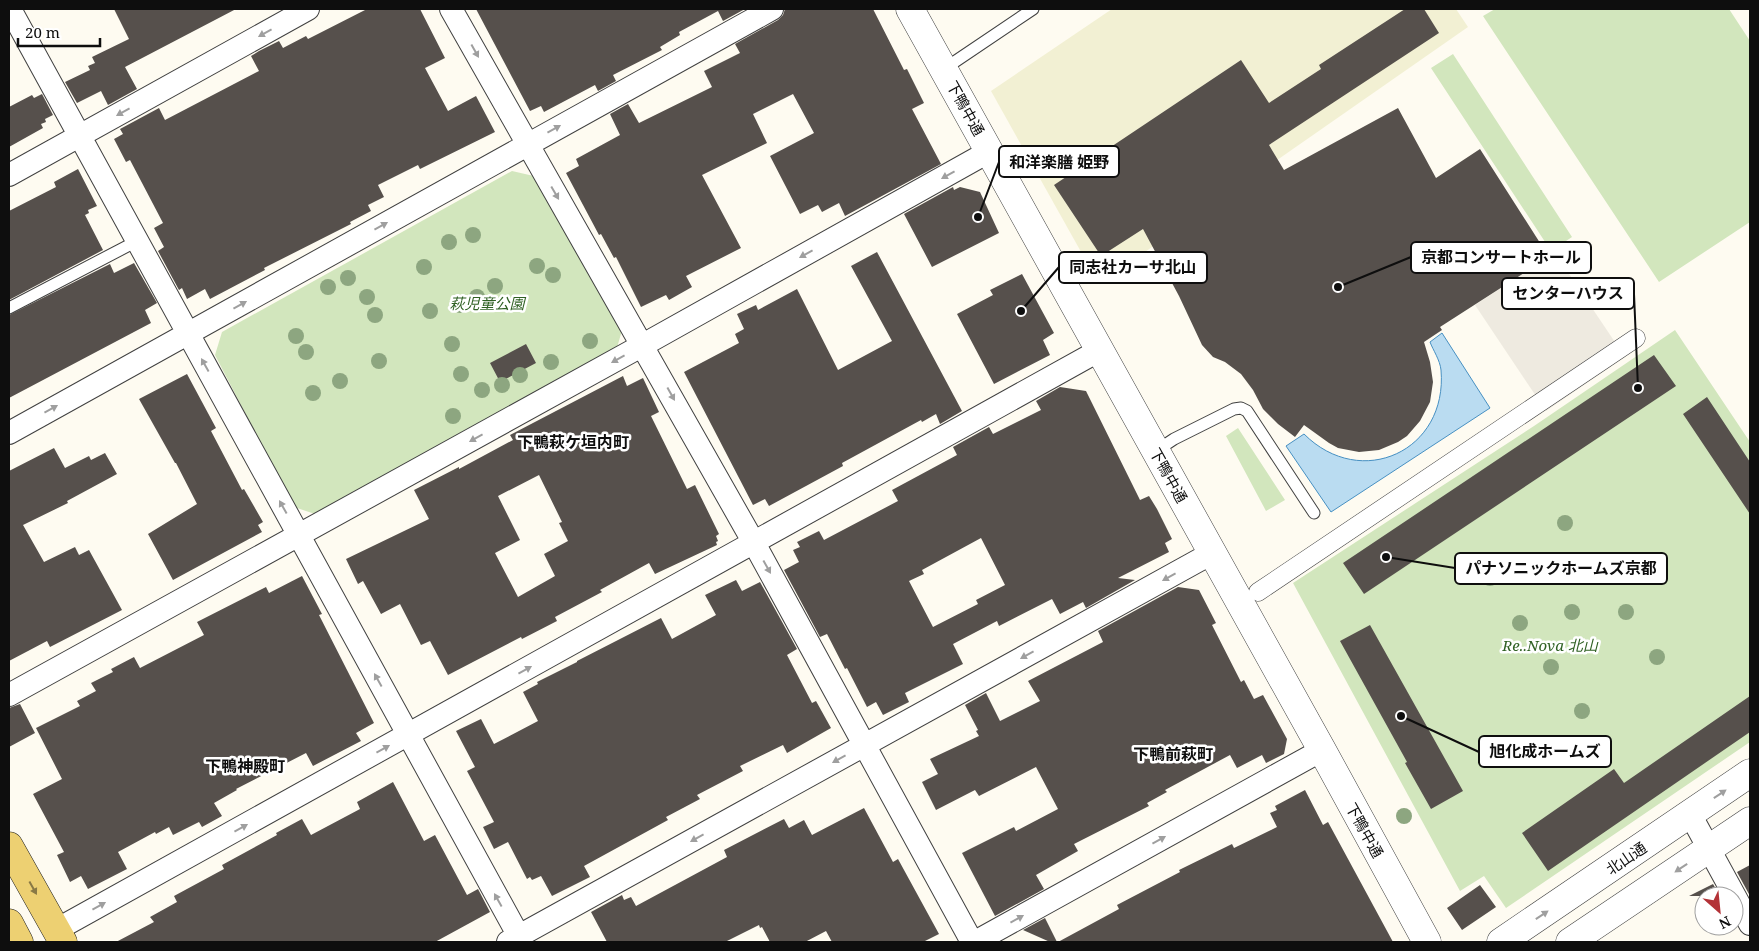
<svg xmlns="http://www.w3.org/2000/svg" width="1759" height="951" font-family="'Noto Serif','Noto Sans JP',serif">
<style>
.farmland{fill:#f2f0d3}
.green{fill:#d2e6bd}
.plaza{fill:#eeeae0}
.water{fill:#badcf1;stroke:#4790c2}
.building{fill:#56504c;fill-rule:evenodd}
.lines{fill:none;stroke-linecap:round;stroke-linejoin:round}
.service-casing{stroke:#414141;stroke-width:13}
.pedestrian-casing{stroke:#414141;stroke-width:19}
.minor-casing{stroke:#414141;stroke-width:24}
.tertiary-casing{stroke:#414141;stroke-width:29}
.primary-casing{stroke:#1f1f1f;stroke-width:29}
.service{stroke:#fff;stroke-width:11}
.pedestrian{stroke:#fff;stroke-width:18}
.minor{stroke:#fff;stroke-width:22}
.tertiary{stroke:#fff;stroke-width:28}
.primary{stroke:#edd072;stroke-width:28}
.tree{fill:#8da680}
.oneway{fill:#9f9f9f}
.oneway2{fill:#897945}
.labels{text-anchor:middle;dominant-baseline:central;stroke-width:5;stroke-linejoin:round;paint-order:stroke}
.street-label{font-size:15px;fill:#0e0e0e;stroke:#fff}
.park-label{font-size:15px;font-style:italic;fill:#306124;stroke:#fff}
.neighbourhood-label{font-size:16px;font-weight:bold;fill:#0e0e0e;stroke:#fff}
.leader{fill:none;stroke:#0e0e0e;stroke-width:2}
.callout-dot{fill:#0e0e0e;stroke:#fff;stroke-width:2}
.callout{fill:#fff;stroke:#0e0e0e;stroke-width:2}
.callout-label{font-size:16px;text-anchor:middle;font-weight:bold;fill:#0e0e0e}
</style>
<rect width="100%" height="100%" fill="#fefbf1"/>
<path class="farmland" d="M1112 9H1456L1468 27 1099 284 991 91Z"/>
<path class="green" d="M1495 9H1729L1750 41V222L1659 282 1483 16Z
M1453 54 1572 237 1551 251 1431 68Z
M512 171 538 177 623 327 616 351 315 514 294 507 215 355 222 332Z
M1675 330 1750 442V742L1506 908 1484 876 1460 891 1293 583 1534 426Z
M1238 428 1285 500 1266 511 1226 436Z"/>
<path class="plaza" d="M1555 253 1625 357 1546 411 1475 305Z"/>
<path class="water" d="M1442 333 1490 408 1331 512 1286 446 1304 434C1361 491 1448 451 1441 370 1440 360 1433 350 1430 342Z"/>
<path class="building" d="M114 9H236L125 67 137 89 108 105 101 91 77 103 65 82 90 70 88 66 95 63 92 57 129 39Z
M367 9H420L445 58 425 68 448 111 476 96 495 132 420 169 418 165 378 185 384 197 368 205 371 211 350 222 351 224 264 268 265 270 210 299 205 289 187 299 182 288 179 290 158 251 164 247 154 228 163 223 130 160 126 162 114 139 123 134 120 129 159 108 165 120 259 71 251 56 259 51 279 41 283 48 306 36 308 39Z
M476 9H745L723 21 718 11 679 32 680 35 660 47 662 50 613 75 616 81 598 91 595 85 544 112 541 106 530 111Z
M785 9H873L904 70 907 69 924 103 912 109 941 164 845 216 839 203 822 212 818 205 800 214 770 156 814 133 793 94 753 114 767 143 702 175 741 248 686 276 692 287 669 300 666 295 641 307 616 257 614 258 601 234 599 235 566 173 579 166 576 159 620 135 610 114 628 104 639 123 712 87 704 71 740 53 735 44 778 20 783 15Z
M1405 9H1424L1439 33 1269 145 1284 170 1398 108 1436 178 1480 149 1549 257 1440 327 1442 330 1424 342 1430 362 1433 382 1430 402 1420 421 1407 436 1398 442 1379 450 1359 452 1338 448 1329 443 1304 425 1295 437 1278 424 1263 409 1253 390 1241 374 1225 362 1213 357 1202 345 1179 296 1143 229 1101 256 1054 185 1241 60 1269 103 1321 69 1319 65Z
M42 94 53 115 45 119 46 122 41 124 43 128 9 147V107L32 95 34 98Z
M78 169 97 206 88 210 89 213 85 215 103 250 9 300V211L56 187 54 182Z
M953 187 954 190 960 187 980 192 999 233 932 267 904 214Z
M877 252 962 411 940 424 936 414 922 422 921 420 842 463 843 466 769 506 765 499 753 505 684 372 739 343 735 334 744 329 737 314 756 305 758 310 797 289 838 370 892 341 851 266Z
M134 263 157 303 145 310 151 323 9 398V315L110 264 114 273Z
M1022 274 1054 333 1043 340 1050 355 994 384 957 314 993 295 990 290Z
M526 344 536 363 500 382 490 363Z
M1654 355 1676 386 1364 594 1343 563Z
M187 374 216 428 211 431 242 490 244 489 263 522 258 525 262 532 173 580 148 534 197 504 176 463H175L139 399Z
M623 376 627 386 643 378 659 412 651 416 687 489 695 485 719 534 716 536 718 541 716 542 717 545 655 574 649 563 600 590 602 592 555 617 557 621 522 639 521 637 448 675 430 641 421 645 400 604 381 614 363 581 358 584 346 559 429 519 414 490 459 467V469L513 440 510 435ZM539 475 562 522 559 523 568 541 544 554 555 576 518 597 495 553 520 540 498 496Z
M1060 387 1086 391 1140 500 1149 496 1157 509 1172 539 1165 543 1169 552 1118 578 1135 580 1086 608 1083 602 1060 614 1052 599 999 626 997 621 953 644 963 664 905 693 909 702 883 715 876 702 867 707 847 668 845 669 827 634 820 637 784 570 799 562 793 550 800 547 797 542 819 531 824 540 898 501 892 490 957 455 953 447 989 427 993 434 1041 410 1036 401ZM981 538 1005 585 976 600 978 604 933 627 909 581 924 574 922 570Z
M1707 397 1750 462V514L1683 414Z
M54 448 65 468 89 456 91 460 105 453 117 474 67 501 68 503 23 525 44 562 75 547 79 555 89 550 122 610 50 647 47 641 9 661V471Z
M302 576 322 614 319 615 374 723 356 733 361 741 313 766 306 753 236 789 237 790 214 803 222 816 202 827 199 822 173 835 169 827 156 834 155 832 118 852 127 869 88 889 81 876 70 882 57 855 64 852 33 794 62 779 36 728 80 706 77 701 96 691 91 683 113 672 111 669 134 657 140 668 204 635 197 622 266 587 269 593Z
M736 580 742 591 760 582 797 649 787 655 812 703 816 701 831 728 787 753 783 745 740 766 743 771 697 795 700 799 666 817 668 820 584 866 590 877 552 896 541 876 532 880 530 877 527 879 508 842 494 849 483 827 494 822 467 771 475 767 456 731 481 719 494 744 538 721 523 692 538 684 537 682 577 662V661L661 618 672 639 716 615 705 595Z
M1178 587 1199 590 1216 623 1212 625 1241 682 1244 680 1254 699 1263 695 1287 739 1284 754 1266 763 1262 755 1237 768 1230 755 1165 790 1167 792 1147 803 1149 806 1074 844 1078 851 1036 875 1044 889 995 916 962 853 1014 827 1016 831 1058 809 1036 767 979 796 975 790 936 810 922 782 938 774 930 759 979 736 976 731 978 730 965 705 986 693 1000 721 1040 701 1028 681 1103 642 1098 631Z
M1370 625 1463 791 1431 809 1405 763 1407 762 1340 641Z
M1750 696V732L1548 871 1522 833 1614 769 1624 783Z
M20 704 35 733 9 747V708Z
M393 782 424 841 435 835 467 895 478 889 490 912 435 942H116L154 922 150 917 177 902 174 896 224 869 222 865 277 835 276 833 302 819 311 835 360 809 357 802Z
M1305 790 1323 825 1328 822 1393 942H1058L1119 909 1117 905 1180 872 1179 870 1232 844 1234 848 1277 827 1270 813 1277 810 1275 806Z
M864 808 893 862 898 859 939 934 923 942H832L826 931 805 942H770L762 927 760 928 759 925 725 942H607L591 912 622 895 624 900 631 897 636 906 727 857 724 850 784 819 789 828 804 820 812 835Z
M1750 865V896L1737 872Z
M1713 884 1720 896H1689Z
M1480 885 1496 907 1462 930 1447 908Z
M1045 918 1057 942H1050L1023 930Z"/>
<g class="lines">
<defs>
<path id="service" d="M944 69 1033 9
M9 308 137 241
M1156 451 1174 439 1234 409 1241 408 1247 411 1314 513"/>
<path id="pedestrian" d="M1258 592 1636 338"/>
<path id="minor" d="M10 9 522 942
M451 9 754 543 972 942
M9 175 308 9
M9 433 772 9
M9 695 643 345 990 151
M1690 814 1750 924
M56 930 1100 350
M508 942 1212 553
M975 942 1322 750"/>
<path id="tertiary" d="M910 9 1322 750 1427 942
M1501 942 1750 773
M1570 942 1750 821"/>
<path id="primary" d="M9 846 63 942
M9 923 19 942"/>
</defs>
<use href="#service" class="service-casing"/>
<use href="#pedestrian" class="pedestrian-casing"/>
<use href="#minor" class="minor-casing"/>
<use href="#tertiary" class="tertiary-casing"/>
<use href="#primary" class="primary-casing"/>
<use href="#service" class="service"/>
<use href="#pedestrian" class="pedestrian"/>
<use href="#minor" class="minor"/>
<use href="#tertiary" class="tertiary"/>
<use href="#primary" class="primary"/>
</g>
<g class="tree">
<circle cx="473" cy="235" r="8"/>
<circle cx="449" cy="242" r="8"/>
<circle cx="537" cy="266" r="8"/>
<circle cx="424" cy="267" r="8"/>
<circle cx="553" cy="275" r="8"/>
<circle cx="348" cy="278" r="8"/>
<circle cx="495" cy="286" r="8"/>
<circle cx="328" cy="287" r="8"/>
<circle cx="367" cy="297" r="8"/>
<circle cx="477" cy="297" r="8"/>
<circle cx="460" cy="305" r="8"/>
<circle cx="430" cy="311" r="8"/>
<circle cx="375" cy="315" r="8"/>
<circle cx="296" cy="336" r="8"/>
<circle cx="590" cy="341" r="8"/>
<circle cx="452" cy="344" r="8"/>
<circle cx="306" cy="352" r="8"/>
<circle cx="379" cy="361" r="8"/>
<circle cx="551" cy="362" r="8"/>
<circle cx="461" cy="374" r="8"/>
<circle cx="520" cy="375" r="8"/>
<circle cx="340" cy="381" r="8"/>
<circle cx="502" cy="385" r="8"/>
<circle cx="482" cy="390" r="8"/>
<circle cx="313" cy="393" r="8"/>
<circle cx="453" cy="416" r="8"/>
<circle cx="1565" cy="523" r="8"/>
<circle cx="1490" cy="578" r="8"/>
<circle cx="1572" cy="612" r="8"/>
<circle cx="1626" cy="612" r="8"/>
<circle cx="1520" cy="623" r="8"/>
<circle cx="1657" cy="657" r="8"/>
<circle cx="1551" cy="667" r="8"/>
<circle cx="1582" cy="711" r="8"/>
<circle cx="1404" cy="816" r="8"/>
</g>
<defs><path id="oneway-solid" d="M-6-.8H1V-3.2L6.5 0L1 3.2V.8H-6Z" transform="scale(1.25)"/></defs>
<g class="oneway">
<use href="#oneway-solid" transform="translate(265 33) rotate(151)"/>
<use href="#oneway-solid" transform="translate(475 51) rotate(61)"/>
<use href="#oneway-solid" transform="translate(123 112) rotate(151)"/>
<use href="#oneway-solid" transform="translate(554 129) rotate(-29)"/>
<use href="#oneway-solid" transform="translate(948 175) rotate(151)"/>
<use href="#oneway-solid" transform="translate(555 193) rotate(60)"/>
<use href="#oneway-solid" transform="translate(381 226) rotate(-29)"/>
<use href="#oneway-solid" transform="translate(806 254) rotate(151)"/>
<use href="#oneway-solid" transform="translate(240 305) rotate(-29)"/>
<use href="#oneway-solid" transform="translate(618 359) rotate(151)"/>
<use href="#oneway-solid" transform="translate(205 365) rotate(-119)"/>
<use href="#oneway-solid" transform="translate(671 394) rotate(61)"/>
<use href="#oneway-solid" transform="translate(51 409) rotate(-29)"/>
<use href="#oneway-solid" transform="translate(476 438) rotate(151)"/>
<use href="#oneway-solid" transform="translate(283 507) rotate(-119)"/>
<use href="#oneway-solid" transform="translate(767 567) rotate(61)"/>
<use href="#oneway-solid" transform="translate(1169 577) rotate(151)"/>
<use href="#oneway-solid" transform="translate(1027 655) rotate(151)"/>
<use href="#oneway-solid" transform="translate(525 670) rotate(-29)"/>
<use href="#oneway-solid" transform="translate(378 680) rotate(-119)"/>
<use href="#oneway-solid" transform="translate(383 749) rotate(-29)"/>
<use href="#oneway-solid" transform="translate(839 759) rotate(151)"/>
<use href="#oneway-solid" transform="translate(1720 794) rotate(-34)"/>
<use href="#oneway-solid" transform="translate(241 828) rotate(-29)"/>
<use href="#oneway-solid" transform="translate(697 838) rotate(151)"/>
<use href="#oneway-solid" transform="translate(1159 840) rotate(-29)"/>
<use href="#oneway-solid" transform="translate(1681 868) rotate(146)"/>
<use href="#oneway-solid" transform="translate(498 900) rotate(-119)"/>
<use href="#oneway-solid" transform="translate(99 906) rotate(-29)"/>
<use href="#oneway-solid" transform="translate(1542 915) rotate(-34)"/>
<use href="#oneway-solid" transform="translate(1017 919) rotate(-29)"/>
</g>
<use class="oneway2" href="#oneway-solid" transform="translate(33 888) rotate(61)"/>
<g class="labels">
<g class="street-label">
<text transform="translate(966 108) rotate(61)">下鴨中通</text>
<text transform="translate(1169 475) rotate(61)">下鴨中通</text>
<text transform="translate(1365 830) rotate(61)">下鴨中通</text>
<text transform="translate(1626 858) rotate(-34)">北山通</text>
</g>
<g class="park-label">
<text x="487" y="303">萩児童公園</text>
<text x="1550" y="645">Re..Nova 北山</text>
</g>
<g class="neighbourhood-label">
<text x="573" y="442">下鴨萩ケ垣内町</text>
<text x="1173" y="754">下鴨前萩町</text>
<text x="245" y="766">下鴨神殿町</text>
</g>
</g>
<path class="leader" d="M978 217L999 162M1338 287L1411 257M1021 311L1059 267M1638 388L1634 294M1386 557L1455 568M1401 716L1479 752"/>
<g class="callout-dot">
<circle cx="978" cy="217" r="5"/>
<circle cx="1338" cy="287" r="5"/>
<circle cx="1021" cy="311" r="5"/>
<circle cx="1638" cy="388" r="5"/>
<circle cx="1386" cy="557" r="5"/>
<circle cx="1401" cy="716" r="5"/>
</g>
<g class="callout">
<rect x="999" y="146" width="120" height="31" rx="5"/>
<rect x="1411" y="242" width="180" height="31" rx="5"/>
<rect x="1059" y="252" width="148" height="31" rx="5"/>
<rect x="1502" y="278" width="132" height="31" rx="5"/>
<rect x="1455" y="553" width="212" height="31" rx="5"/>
<rect x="1479" y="736" width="132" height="31" rx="5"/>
</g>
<g class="callout-label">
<text x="1059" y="168">和洋楽膳 姫野</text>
<text x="1501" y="263">京都コンサートホール</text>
<text x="1133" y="273">同志社カーサ北山</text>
<text x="1568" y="299">センターハウス</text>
<text x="1561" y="574">パナソニックホームズ京都</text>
<text x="1545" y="757">旭化成ホームズ</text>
</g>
<rect width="1759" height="951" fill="none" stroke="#0e0e0e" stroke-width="20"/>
<g transform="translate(1719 911) rotate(153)"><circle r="24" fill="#ffffff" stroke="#9f9f9f"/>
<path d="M0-4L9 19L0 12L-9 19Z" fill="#b33237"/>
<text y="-8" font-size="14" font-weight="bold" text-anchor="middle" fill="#0e0e0e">N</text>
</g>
<path d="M18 38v8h82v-8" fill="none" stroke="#0e0e0e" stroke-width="2.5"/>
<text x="25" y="38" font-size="15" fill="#0e0e0e" stroke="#ffffff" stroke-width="4" paint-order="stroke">20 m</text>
</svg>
